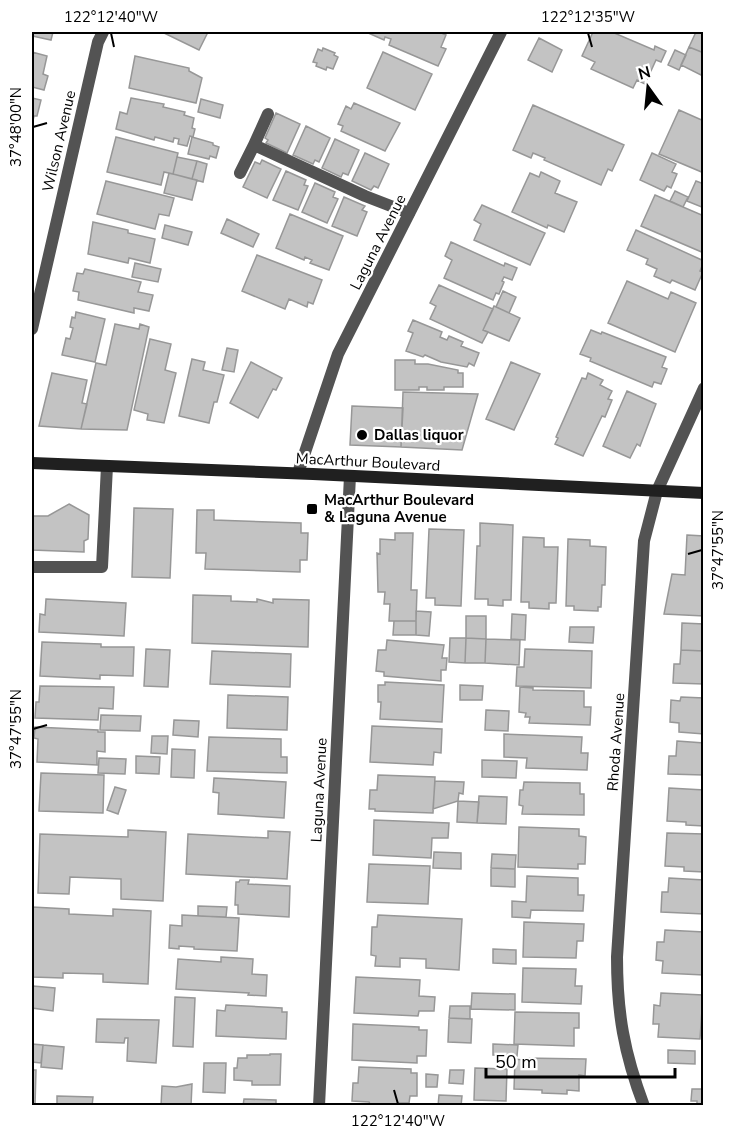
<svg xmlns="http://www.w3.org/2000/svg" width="735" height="1137" font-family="'Nunito Sans',sans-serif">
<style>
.building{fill:#c3c3c3;stroke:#979797;stroke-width:1.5}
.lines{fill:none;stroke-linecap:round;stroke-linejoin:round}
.lane{stroke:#535353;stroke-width:12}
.street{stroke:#535353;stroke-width:12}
.secondary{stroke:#202020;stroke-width:12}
.ticks{fill:none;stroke:#000;stroke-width:2}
.poi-dot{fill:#000;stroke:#fff;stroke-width:2}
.labels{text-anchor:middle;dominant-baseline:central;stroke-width:4.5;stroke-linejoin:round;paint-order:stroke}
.street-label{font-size:15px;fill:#000;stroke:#fff}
.poi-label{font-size:15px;font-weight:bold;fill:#000;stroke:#fff;text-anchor:start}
.neatline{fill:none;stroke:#000;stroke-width:2}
.ticks-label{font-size:15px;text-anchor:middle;fill:#000}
</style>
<rect width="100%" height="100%" fill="#fff"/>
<path class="building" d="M32 32H53L51 40 32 36Z
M162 32H208L199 50Z
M366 32H439L446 35 441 47 446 49 438 66 389 45 391 39 385 37 384 40Z
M593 32H612L654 50 655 46 666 51 661 62 656 60 645 84 637 80 633 88 591 69 595 62 582 56Z
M696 32H704V53L689 47Z
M539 38 562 50 552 72 528 60Z
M689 47 704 53V70L701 75 681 65Z
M323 48 335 53 334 55 338 57 333 69 327 67 326 70 316 66 317 63 313 62 318 49 322 51Z
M675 50 686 55 679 70 668 65Z
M32 52 47 56 43 74 48 76 44 90 32 87Z
M383 52 432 74 415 110 367 88Z
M135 56 189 68V71L202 78 196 103 129 88Z
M32 98 41 100 37 116H34L32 124Z
M131 98 164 104 163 107 185 112 184 115 194 118 192 128 195 129 193 137 190 136 187 146 178 144 179 139 174 138 173 142 155 137 154 140 116 129 120 112 127 114Z
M201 99 223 105 220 118 198 112Z
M354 103 400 123 385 151 341 131 343 126 338 124 346 106 351 109Z
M533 105 624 145 612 171 608 169 601 185 544 160 545 158 533 153 531 158 513 150Z
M679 110 704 121V173L659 154Z
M276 113 300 124 287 153 266 143 268 140 265 138Z
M306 126 330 138 319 162 315 160 313 164 293 155Z
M116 137 178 153 173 174 164 172 161 185 107 172Z
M192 137 213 143V145L219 147 216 158 210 156 209 159 188 154Z
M335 139 359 150 348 175 343 173 341 177 322 168Z
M365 153 389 164 378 188 374 186 371 190 352 181Z
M652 153 676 164 672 172 677 174 671 188 667 186 664 191 640 180Z
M177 157 197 161 192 179 173 174Z
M262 160 281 169 267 198 243 187 255 162 260 164Z
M197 161 207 164 203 182 192 179Z
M286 171 306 180 304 185 308 186 298 210 273 200Z
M541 172 560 181 555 193 577 202 564 232 548 225 547 228 512 212 530 173 539 177Z
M169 173 197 180 192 200 164 193Z
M106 181 174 198 169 216 159 214 155 229 97 214Z
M696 181 704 184V208L687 201Z
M315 183 335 192 333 197 338 199 327 223 302 212Z
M675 191 688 197 683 207 670 201Z
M655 195 704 216V253L641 226Z
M344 197 365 206 362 210 367 212 357 236 332 226Z
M482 205 545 233 530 265 474 240 481 224 474 220Z
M290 214 343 236 329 270 310 263 312 260 305 257 304 260 276 248Z
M227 219 259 234 253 247 221 233Z
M93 222 128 230V233L155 239 150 263 129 258 128 263 88 254Z
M165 225 192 232 188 245 162 238Z
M636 230 704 261 700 271 703 272 695 290 672 280 670 283 654 276 657 269 646 264 648 259 627 250Z
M451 242 504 266 505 263 517 268 512 280 504 277 502 281 504 282 499 294 496 293 493 300 444 278 452 260 445 256Z
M257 255 322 280 313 304 308 302 307 307 289 299 285 309 242 291Z
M135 263 161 269 158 282 132 277Z
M85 269 141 282 138 292 153 295 149 311 134 308V313L78 300 79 292 73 291 77 273 83 274Z
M627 281 668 299 671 292 696 303 675 352 608 323Z
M439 285 493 309 483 330 488 332 482 343 430 319 436 306 430 303Z
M503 291 516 297 509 313 496 307Z
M494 306 520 318 509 341 483 330Z
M76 312 105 319 95 362 62 355 66 338 70 339 73 328 70 327 72 317 75 318Z
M413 320 442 332 440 337 447 340 449 336 463 342 461 346 479 353 474 366 469 363 467 367 441 362 425 355 423 357 406 351 413 333 408 331Z
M115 324 139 329 140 324 149 327 127 430 81 429 96 363 106 365Z
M591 330 601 334 602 332 666 357 662 367 667 369 661 384 654 382 652 387 590 361 591 358 580 354Z
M150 339 171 344 165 370 176 373 164 423 147 420 148 414 134 410Z
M227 348 238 350 234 372 222 370Z
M192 359 205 362 203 370 224 375 217 402H214L209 423 179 416Z
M395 360H415V364H428L458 370V373H463V387H444V390H427V387H419V390H395Z
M251 362 282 378 276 390 273 389 258 418 230 403Z
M511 362 540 374 514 430 486 419Z
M52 373 87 380 82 403 87 404 81 429 39 426Z
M588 373 603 380 600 385 612 391 608 399 612 400 605 417 602 416 583 456 555 444 558 438 556 437 582 378 586 379Z
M627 391 656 404 640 446 637 444 630 458 603 446Z
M403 392 478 394 462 450 401 447Z
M352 406 403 408 401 447 350 445Z
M69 504 89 515 88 539 84 541V552L32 550V516H48Z
M134 508 173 509 170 578 132 577Z
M197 510H214V520L301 523V533H308L307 560H300V572L205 569 206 553H196Z
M480 523 513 525 511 600H503V606L488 605V599H475L477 546H480Z
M429 529 464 530 461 606 435 605V598H426Z
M395 533H413L411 590H417L416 621H389L390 604H384L385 592H378L377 553 380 554V539L395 540Z
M687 535 704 536V616L664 614 672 574 685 575Z
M523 537 544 538V547H558L556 603H549V609L529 608V602H521Z
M568 539 590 540V546L606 547 605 585H602L601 607H598V611L574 610V606H566Z
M193 595 231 596V601L257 602V599L273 603V599L309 600 308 647 192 643Z
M46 599 126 603 124 636 39 632 40 614 45 615Z
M416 611 431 612 429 636 416 635Z
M512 614 526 615 525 640 511 639Z
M466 616H486V639L466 638Z
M394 621H416V635H393Z
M682 623 704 624V651L681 650Z
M570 627H594L593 643 569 642Z
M450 638H466L465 663 449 662Z
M466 638 486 639 485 663H465Z
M486 639 520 640 519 665 485 663Z
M387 640 444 645 442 658H447L446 670H441V681L384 676V672L376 671 378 650H386Z
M42 642 101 644V647H134L133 676 100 675V679L40 676Z
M146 649 170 650 168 687 144 686Z
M525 649 592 651 591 688 516 686 517 667H524Z
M681 650 704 651V684L673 683 674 664H680Z
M212 651 291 654 290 687 210 684Z
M385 682 444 685 442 722 380 719 381 702H378V685H385Z
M460 685 483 686 482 700H460Z
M40 686 114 687 113 709 99 708 98 720 35 718 36 702H39Z
M520 687 533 688V690L584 691V707H591L590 725 529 723 530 717H525L526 713 519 712Z
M228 695 288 697 287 730 227 728Z
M681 697 704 698V734L679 732V723L670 722 671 700 680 701Z
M486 710 509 711 508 731 485 730Z
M101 715 141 716 140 731 100 730Z
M174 720 199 721 198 737 173 735Z
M372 726 442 729 441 753 434 752 433 765 370 762Z
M35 727 98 730V732H105V752L97 751V765L37 762 38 739 34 738Z
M504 734 582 737 581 753H588L587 770 526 768 527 758 504 757Z
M152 736H168L167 754 151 753Z
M209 737 281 739V757H287V773L207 771Z
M677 741 704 743V775L668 774 669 756H676Z
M172 749 195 750 194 778 171 777Z
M136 756 160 757 159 774 136 773Z
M99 758 126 759 125 774 98 773Z
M482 760 517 761 516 778 482 777Z
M41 773 104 775 103 813 39 811Z
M378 775 435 777 433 813 375 811V809H369L370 790H377Z
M214 778 286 782 284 818 218 814 219 793 213 792Z
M435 781 464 782 463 794 459 793 458 801 433 809Z
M524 782 580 783V794H584V815L522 814 523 806 519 805 520 790H523Z
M115 787 126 790 118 814 107 810Z
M669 788 704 790V826L686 825V822L667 821Z
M479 796 507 797 506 824 477 823Z
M458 801 479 802 477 823 457 822Z
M374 820 449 823 448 838H432L431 858 373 855Z
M519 827 579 829V836L586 837 585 864H578V869L518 867Z
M128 830 166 832 163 901 121 899V879L70 877 69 894 38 893 40 834 128 837Z
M268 831 290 832 287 879 186 874 188 834 268 838Z
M667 833 704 834V872L684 871V867L665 866Z
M434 852 461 853V869L433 868Z
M492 854 516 855 515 869 491 868Z
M369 864 430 866 428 904 367 902Z
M491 868 515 869V887L491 886Z
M527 876 578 878V895H584L583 911 531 910 530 918 512 917V901L526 902Z
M669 878 704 880V914L661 912 662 892H668Z
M240 880H249L248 884 290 886 289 917 238 914V905H235L236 882H239Z
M198 906 227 907 226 917 198 916Z
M32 907 69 909V914L113 916V909L151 911 148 984 103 982V974L63 973V978L32 977Z
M182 915 239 918 237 951 194 949V947L179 946V949L169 948 170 925 182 926Z
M378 915 462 919 459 970 426 968V959L400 958V967L375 966 376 956 371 955 372 927H377Z
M524 922 584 924 583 941H577L576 958 523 957Z
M665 930 704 932V975L662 973 663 961 656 960 657 942H664Z
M493 949 516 950V964L493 963Z
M221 957 253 959 252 974 267 975 266 996 248 995 249 993 176 989 178 959 221 962Z
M523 968 576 969 575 986H582L581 1004 522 1002Z
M356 977 420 980 419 996 435 997 434 1011H419L418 1016 354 1013Z
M33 986 55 988 53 1011 32 1008Z
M472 993 515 994V1010L471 1009Z
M661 993 703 995 700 1039 658 1037 659 1024H653L654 1005 660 1006Z
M175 997 195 998 193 1047 173 1046Z
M226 1005 282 1008V1012H287L286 1039 216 1036 217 1010 225 1011Z
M450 1006H470V1019L449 1018Z
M515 1012 579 1013V1028H574V1046L514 1044Z
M449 1018 472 1019 471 1043 448 1042Z
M97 1019 159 1020 156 1063 127 1061 128 1038H125L124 1043 96 1042Z
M353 1024 419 1027V1030H427L426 1056H417V1063L352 1060Z
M32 1044 43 1045 41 1063 32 1062Z
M493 1044 518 1045 517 1056 493 1055Z
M43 1045 64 1047 62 1069 41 1067Z
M668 1050 695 1051V1064L668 1063Z
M270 1054H281L280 1085H252V1081L234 1080V1068H237L238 1058H247V1055H270Z
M523 1058 586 1059 585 1076 579 1075V1091L567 1090V1094L542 1093V1090L514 1089 515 1059 523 1060Z
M204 1063H226L225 1093 203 1092Z
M359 1067 411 1069V1073H417V1096H410L409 1103H398V1105L370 1104 369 1102 352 1101 353 1083H358Z
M475 1068 507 1069 506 1101 474 1100Z
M32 1070H36L35 1106H32Z
M450 1070H464L463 1084 449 1083Z
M426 1074 438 1075 437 1087H426Z
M192 1084 191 1106H161L162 1086 176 1087Z
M692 1089H704V1106H697V1101H691Z
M439 1095 462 1096 461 1106H438Z
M57 1096 93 1097 92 1106H57Z
M244 1099 276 1100V1106H243Z"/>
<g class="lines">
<path class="lane" d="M268 114 254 145 365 196 409 213
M240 173 254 145
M32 567H102L107 466"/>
<path class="street" d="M32 329 98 42 103 32
M298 473 338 354 501 32
M319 1106 350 476
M644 1106C624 1053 617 1013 617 957L644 541 657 491 704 388"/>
<path class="secondary" d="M32 463 313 474 704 493"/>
</g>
<path class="ticks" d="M111 33 114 47M588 33 592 47M33 127 47 123M688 554 702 550M33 729 47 725M394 1090 398 1104"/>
<g class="poi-dot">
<circle cx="362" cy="435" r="6"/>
<rect x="306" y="503" width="12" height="12" rx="3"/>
</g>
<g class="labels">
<g class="street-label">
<text transform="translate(59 141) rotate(-77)">Wilson Avenue</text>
<text transform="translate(378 242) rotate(-63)">Laguna Avenue</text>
<text transform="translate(368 462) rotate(3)">MacArthur Boulevard</text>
<text transform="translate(616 742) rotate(-86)">Rhoda Avenue</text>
<text transform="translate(319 790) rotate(-87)">Laguna Avenue</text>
</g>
<g class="poi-label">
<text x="374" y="435">Dallas liquor</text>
<text x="324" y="500">MacArthur Boulevard<tspan x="324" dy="17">&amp; Laguna Avenue</tspan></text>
</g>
</g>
<rect width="735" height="1137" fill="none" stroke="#ffffff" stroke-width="66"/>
<g transform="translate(648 87) rotate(345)" stroke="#ffffff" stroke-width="4.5" paint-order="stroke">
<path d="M0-4.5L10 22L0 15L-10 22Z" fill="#000000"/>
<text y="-9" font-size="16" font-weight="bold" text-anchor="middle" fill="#000000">N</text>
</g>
<path d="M486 1068v9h189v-9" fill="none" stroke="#000000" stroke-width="3"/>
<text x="495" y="1068" font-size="18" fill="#000000" stroke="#ffffff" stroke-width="4.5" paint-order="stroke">50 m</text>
<rect x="33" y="33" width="669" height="1071" class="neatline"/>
<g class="ticks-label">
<text x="111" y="22">122°12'40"W</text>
<text x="588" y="22">122°12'35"W</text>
<text transform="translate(16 127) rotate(-90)" y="5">37°48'00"N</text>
<text transform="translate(718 550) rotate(-90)" y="5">37°47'55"N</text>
<text transform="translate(16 729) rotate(-90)" y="5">37°47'55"N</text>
<text x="398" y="1126">122°12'40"W</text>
</g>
</svg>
